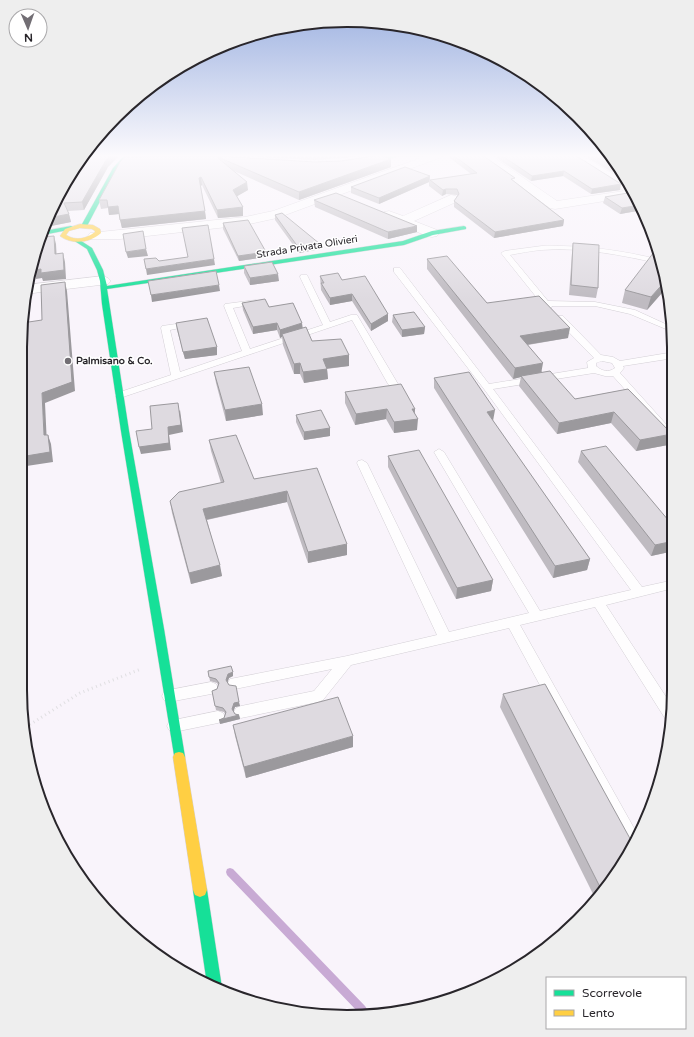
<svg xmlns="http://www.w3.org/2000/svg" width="694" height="1037" font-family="'Varela Round',sans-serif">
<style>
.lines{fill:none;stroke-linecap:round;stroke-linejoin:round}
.stream{fill:#c8aad4;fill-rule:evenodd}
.lane-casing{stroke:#d4d0d6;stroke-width:1}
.street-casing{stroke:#d4d0d6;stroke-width:1}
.fast-casing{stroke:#d4d0d6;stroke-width:1}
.slow-casing{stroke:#d4d0d6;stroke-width:1}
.path{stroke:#e0dfe2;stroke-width:3;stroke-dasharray:1 3.5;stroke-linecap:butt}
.lane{fill:#fefdfe;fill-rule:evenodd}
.street{fill:#fefdfe;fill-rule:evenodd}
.fast{fill:#16e098;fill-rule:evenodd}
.slow{fill:#ffcf43;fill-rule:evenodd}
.wall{fill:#bfbbc1}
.shaded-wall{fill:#9b999d}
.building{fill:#dedae0;stroke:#9b999d}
.poi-dot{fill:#726e74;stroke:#fff;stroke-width:1.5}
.labels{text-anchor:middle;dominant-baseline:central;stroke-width:3;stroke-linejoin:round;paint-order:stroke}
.far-street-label{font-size:10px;fill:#29262b;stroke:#fff}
.far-poi-label{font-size:10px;font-weight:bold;fill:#29262b;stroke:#fff;text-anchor:start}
.rim{fill:none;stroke:#29262b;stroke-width:2}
</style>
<rect width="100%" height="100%" fill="#f9f4fb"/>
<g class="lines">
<path class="stream" d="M230 868 233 869 365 1006 367 1009V1014H357V1011L227 875 226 872 227 869Z"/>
<defs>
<path id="lane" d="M542 246C582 245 621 250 661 260V264C622 255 581 247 541 250 531 251 520 253 510 255L548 301 595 302 635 310 672 327 673 332 630 314 595 306H552L551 308H545L501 253 505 251Z
M394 268H400L489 384 588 368 587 362 594 358 557 320V316H563L601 355 613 357 620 361 674 352V358L623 366 624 368 620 373 674 433V442L671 441 613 376H605L594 373 493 389 642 587 674 580V588L606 605 672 706 671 722 666 720 595 607 520 625 639 837 629 850 509 628 351 665 323 700 318 702 241 718 236 716 234 712 236 708 241 706 314 691 332 669 235 689 230 687 228 683 230 679 347 656 437 635 357 463 358 461 362 460 367 463 449 632 529 613 434 452 439 449 444 452 540 611 631 590 484 389 394 272ZM602 361 612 363 615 368C608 373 602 371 596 366V363Z
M301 275H307L308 277 330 322 351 315H357L398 384 396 386H390L388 384 352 320 123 397H117L115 395 117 393 171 375 161 328 162 326 190 322 194 324 190 326 170 330 180 372 242 351 224 306 225 304 256 300 260 302 256 304 233 308 250 349 323 325 300 277Z
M211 682 216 684 218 688 216 692 211 694 169 702 164 700 162 696 164 692 169 690Z
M218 711 223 713 225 717 223 721 218 723 174 732 169 730 167 726 169 722 174 720Z"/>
<path id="street" d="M429 155H444L442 157 277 218 245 225 120 239H90L88 236 90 233 245 217 273 211Z
M477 155H490L557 201 624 191 568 155H581L628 183 636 196 555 209 550 208Z
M451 195 456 196 457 199 456 202 414 221 437 230 439 233 437 236 432 237 427 236 384 218 382 215 384 212 389 211 403 216Z
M103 276 108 278 111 281 108 284 25 294 26 285Z"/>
<path id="fast" d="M125 155H129L117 169 87 226 82 227 81 226 113 168Z
M397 155H437L435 156 397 157 357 163 355 162Z
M71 226 73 227V229L43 235 44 231Z
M464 226 466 227V229L433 235 404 245 107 289 129 431 164 629 185 757 183 761 179 762 175 761 121 431 102 304 100 281 97 270 87 249 73 240 78 239 92 248 103 270 107 286 403 241 432 231Z
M200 883 205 885 207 890 222 988 221 991 207 984 193 890 195 885Z"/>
<path id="slow" d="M80 224 93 225 100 229 101 233C90 243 72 245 60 236L65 229ZM80 228 92 229 95 231V232C86 239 76 241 66 235L69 231Z
M179 752 183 753 185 757 207 890 205 895 200 897 195 895 193 890 173 757 175 753Z"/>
</defs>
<use href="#lane" class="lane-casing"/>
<use href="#street" class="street-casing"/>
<use href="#fast" class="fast-casing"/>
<use href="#slow" class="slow-casing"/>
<path class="path" d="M26 727 80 693 141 669"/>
<use href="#lane" class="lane"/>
<use href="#street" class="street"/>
<use href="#fast" class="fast"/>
<use href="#slow" class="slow"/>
</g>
<path class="wall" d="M217 155H369L341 158 315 160Z
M446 155H482L514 181 564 220 563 226 494 238 454 207V201L457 196V195L446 194 442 196 429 186V182L379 204 351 193V187L430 176V180L471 174Z
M492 155H575L620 190 591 194 563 176 531 181Z
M583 155H610L619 165 627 181Z
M216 156 315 162 391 159V167L299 200 234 171 248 190 237 196 243 207V216L218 218 202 185 201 186 206 219 122 228 119 214 109 215 108 208 101 209 99 200Z
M108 167 84 210 68 211 71 222 46 227 54 202Z
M633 192 643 210 620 214 603 203 605 197Z
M314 200 417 232 388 239 315 207Z
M275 215 320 249 299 253 275 220Z
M223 223 266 252V257L239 261 223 229Z
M573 243 598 288 596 298 569 295 572 253Z
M427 259 487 303 568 338 528 345 542 372 575 399 628 389 668 445 636 451 611 423 557 434 519 386 521 377 513 379 427 269Z
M244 266 279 281 250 285 244 273Z
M320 276 342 280 388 314V321L371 331 352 301 330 305 321 290Z
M668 286 647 310 622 303 625 290Z
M242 303 269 307 303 328 312 341 349 355V366L327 369 328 379 304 383 300 374H294L283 345 282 337 280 338 277 330 253 334 243 310Z
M393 315 425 327 424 334 402 337 392 322Z
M176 323 217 347V355L185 359 177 330Z
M214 372 263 415 226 421 216 383Z
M434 378 493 421 590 559 587 570 553 578 434 388Z
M345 392 415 409V414L417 430 394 433 386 419 355 425 345 403Z
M296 415 330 428V436L304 440 296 422Z
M209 440 254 479 317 468 347 555 308 563 287 502 207 520 222 576 191 584 172 513 170 501 221 483 211 451Z
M581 451 674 527V551L651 556 578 462Z
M388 456 493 580 491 591 456 599 388 467Z
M208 671 233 676 229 678 227 682 240 706 235 707 233 711 235 714 239 715 240 719 220 724 224 718 225 714 224 712 216 710 212 691 217 689 218 685 217 683 210 681Z
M503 694 633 844 595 898 500 707Z
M233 725 353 747 246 778 235 736Z"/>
<path class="shaded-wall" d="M111 155H120L108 167 84 210 82 202 106 160Z
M341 155H369L341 158Z
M391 159V167L299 200V192Z
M564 171 563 176 531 181 532 176Z
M430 176 429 182 379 204V198Z
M201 177 202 185 200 186 199 178Z
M247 182 248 190 234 198 233 190Z
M621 184 620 190 591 194 592 189Z
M446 189V194L442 196 443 190Z
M640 205 643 210 620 214 622 208Z
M118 206 119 214 109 215 108 207Z
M243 207V216L218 218 217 210Z
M205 211 206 219 122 228 120 220Z
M69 214 71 222 46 227 48 218Z
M564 220 563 226 494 238 495 232Z
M417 226V232L388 239V232Z
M54 236 56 244 57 263 55 254Z
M320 244V249L299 253 298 247Z
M146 249 148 256 128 258 126 252Z
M266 252V257L239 261 238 256Z
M63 253 65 262 66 279 43 281 42 278 36 279 34 270Z
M214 259 215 265 147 275 146 269Z
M278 274 279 281 250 285V278Z
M667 279 668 286 647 310 651 297Z
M65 282 67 291 75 391 45 403 47 445 44 435 42 393Z
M219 285 220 291 152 302 151 295Z
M352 294V301L330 305V298Z
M388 314V321L371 331V324Z
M277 323V330L253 334V327Z
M302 323 303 330 282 334V337L280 338V330Z
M425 327 424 334 402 337V330Z
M570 328 568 338 519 346 520 336Z
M217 347V355L185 359 183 352Z
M349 355V366L323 369V359Z
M300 363V374H294V364Z
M543 363 541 374 521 376V377L513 379 515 368Z
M327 369 328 379 304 383 303 372Z
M262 404 263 415 226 421 225 410Z
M387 409 386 419 355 425 356 414Z
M412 409H415L414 419H418L417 430 394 433V422Z
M180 410 183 432 169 435 171 450 141 454 139 447 168 427Z
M495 410 493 421 487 412Z
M614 412 611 423 557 434 559 423Z
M330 428V436L304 440V432Z
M672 434 668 445 636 451 640 440Z
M48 435 51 444 53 462 20 467V457Z
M287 491V502L205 520 203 509Z
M674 541V551L651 556 655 545Z
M347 544V555L308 563V552Z
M590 559 587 570 553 578 555 566Z
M220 565 222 576 191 584 189 573Z
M493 580 491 591 456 599 457 588Z
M233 672V676L229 678 227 684 226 680 228 674Z
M239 702 240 706 235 707 233 713 232 709 234 703Z
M239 715 240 719 220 724 219 720Z
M353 736V747L246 778 244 767Z"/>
<path class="building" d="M88 155H111L106 160 82 202 64 203 69 214 48 218 54 202Z
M380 155 391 159 299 192 218 157V158L247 182 233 190 243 207 217 210 201 177 199 178 205 211 120 220 118 206 108 207 107 200H99L120 162 125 157 216 156 315 162 341 161Z
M453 155H482L515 178 511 179 564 220 495 232 454 201 459 194 457 189H446L443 190 430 180 477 173Z
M501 155H575L621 184 592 189 564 171 532 176Z
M593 155H610L619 165 622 172Z
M405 167 430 176 379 198 351 187Z
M633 192 640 205 622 208 605 197Z
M336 193 417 226 388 232 314 200Z
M282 213 320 244 298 247 275 215Z
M248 220 266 252 238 256 223 223Z
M208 225 214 259 146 269 144 259 156 258 159 261 188 257 182 228Z
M143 231 146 249 126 252 123 234Z
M54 236 55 254 63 253 64 270 41 273V269L34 270V262L42 237Z
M573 243 599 245 598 288 571 285Z
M654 252 659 253 667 279 651 297 625 290Z
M447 256 487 303 539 296 570 328 520 336 543 363 515 368 427 259Z
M272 262 278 274 250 278 244 266Z
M216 271 219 285 151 295 148 281Z
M338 273 342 280 365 276 388 314 371 324 352 294 330 298 321 283H324L320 276Z
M65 282 72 382 42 393 44 435H48L50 452 20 457V347L22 323 42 320 41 285Z
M265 299 269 307 293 303 302 323 280 330 277 323 253 327 242 303Z
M414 312 425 327 402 330 393 315Z
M207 318 217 347 183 352 176 323Z
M306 327 312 341 341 339 349 355 323 359 327 369 303 372 300 363 294 364 282 334Z
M249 367 262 404 225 410 214 372Z
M550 371 575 399 628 389 672 434 640 440 614 412 559 423 521 376Z
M469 372 495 410 487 412 590 559 555 566 434 378Z
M401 384 415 409H412L418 419 394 422 387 409 356 414 345 392Z
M178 403 181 425 168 427 169 443 139 447 136 431 152 429 150 406Z
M321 410 330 428 304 432 296 415Z
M236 435 254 479 317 468 347 544 308 552 287 491 203 509 220 565 189 573 170 501 179 492 224 482 209 440Z
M606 446 674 527V541L655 545 581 451Z
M419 450 493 580 457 588 388 456Z
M231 666 233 672 228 674 226 680 229 685 236 686 239 702 234 703 232 709 235 714 239 715 219 720 224 718 226 712 223 708 215 706 212 691 217 689 219 683 216 679 209 677 208 671Z
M545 684 633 844 601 889 503 694Z
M338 697 353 736 244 767 233 725Z"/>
<linearGradient id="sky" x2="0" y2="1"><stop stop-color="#9bb0e0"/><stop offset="0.52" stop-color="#fcfafd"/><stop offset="1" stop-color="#fcfafd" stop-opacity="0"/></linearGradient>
<rect width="694" height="300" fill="url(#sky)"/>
<circle class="poi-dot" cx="68" cy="361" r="4"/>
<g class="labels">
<g class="far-street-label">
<text transform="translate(307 247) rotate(-9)">Strada Privata Olivieri</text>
</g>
<g class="far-poi-label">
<text x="76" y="361">Palmisano &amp; Co.</text>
</g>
</g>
<path d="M0 0H694V1037H0ZM347 27H347A320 320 0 0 1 667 347V690A320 320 0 0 1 347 1010H347A320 320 0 0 1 27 690V347A320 320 0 0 1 347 27Z" fill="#eee" fill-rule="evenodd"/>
<path class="rim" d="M347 27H347A320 320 0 0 1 667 347V690A320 320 0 0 1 347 1010H347A320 320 0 0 1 27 690V347A320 320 0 0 1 347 27Z"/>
<rect x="546" y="977" width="140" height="52" fill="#ffffff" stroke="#a9a8aa"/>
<rect x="554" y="990" width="20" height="6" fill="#16e098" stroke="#a9a8aa"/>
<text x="582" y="997" font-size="12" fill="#29262b">Scorrevole</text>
<rect x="554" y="1010" width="20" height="6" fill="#ffcf43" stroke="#a9a8aa"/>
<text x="582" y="1017" font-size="12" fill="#29262b">Lento</text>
<g transform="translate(28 28) rotate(178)"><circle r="19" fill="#ffffff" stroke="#a9a8aa"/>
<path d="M0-3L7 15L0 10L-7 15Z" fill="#726e74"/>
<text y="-6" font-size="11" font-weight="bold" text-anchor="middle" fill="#29262b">N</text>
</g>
</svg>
